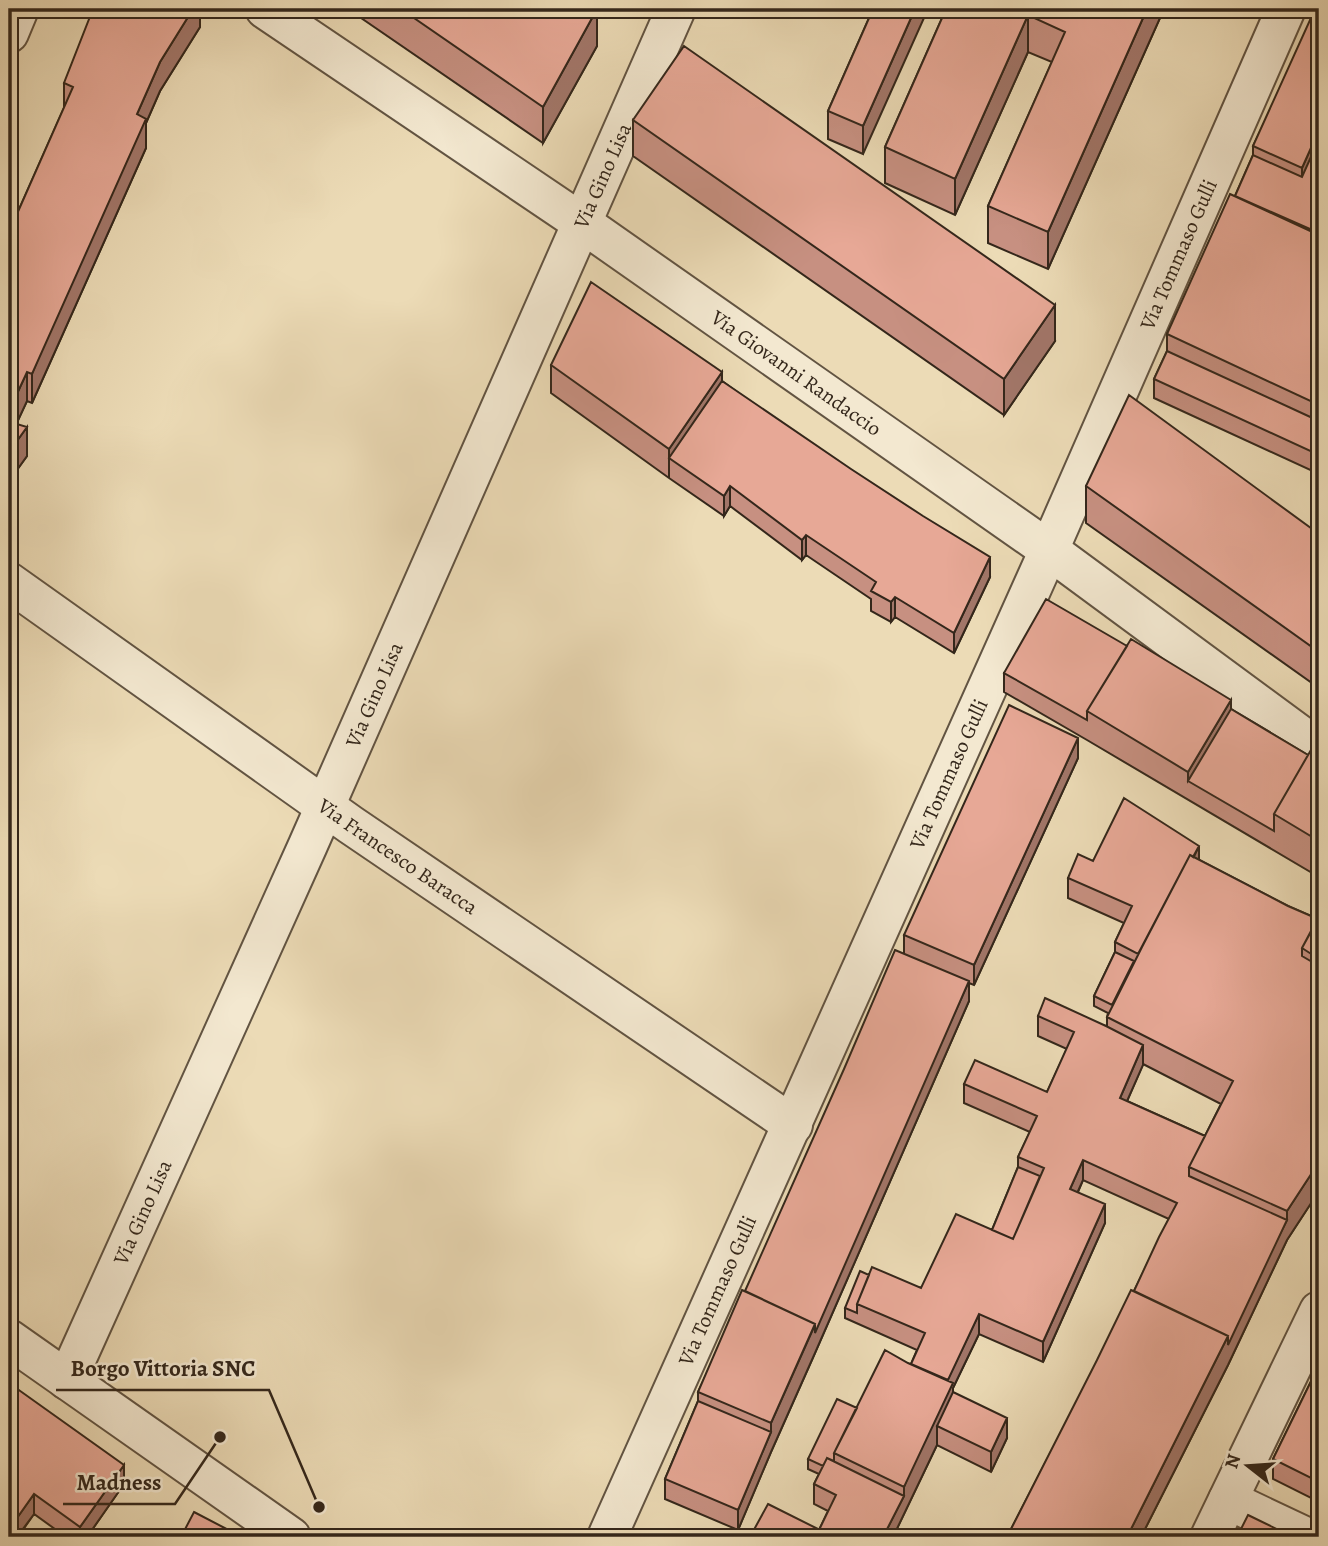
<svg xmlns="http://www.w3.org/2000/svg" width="1328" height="1546" font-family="Alegreya,serif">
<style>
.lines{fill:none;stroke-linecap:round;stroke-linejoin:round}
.minor-casing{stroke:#625442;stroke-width:42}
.tertiary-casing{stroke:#625442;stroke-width:42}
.minor{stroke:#f3e8d0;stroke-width:38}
.tertiary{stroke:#f3e8d0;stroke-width:38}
.wall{fill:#c79081;stroke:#34271b;stroke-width:2;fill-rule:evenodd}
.shaded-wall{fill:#a27669;stroke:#34271b;stroke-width:2}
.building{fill:#e7a896;stroke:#34271b;stroke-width:2}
.labels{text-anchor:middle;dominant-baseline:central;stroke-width:5;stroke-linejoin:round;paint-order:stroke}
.street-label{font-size:21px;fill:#34271b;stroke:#f3e8d0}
.leader{fill:none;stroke:#34271b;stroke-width:2.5}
.callout-dot{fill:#34271b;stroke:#f3e8d0;stroke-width:2.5}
.callout-label{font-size:23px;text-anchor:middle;font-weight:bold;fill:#34271b;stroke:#f3e8d0;stroke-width:5;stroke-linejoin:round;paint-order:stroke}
</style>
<rect width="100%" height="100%" fill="#ecdbb6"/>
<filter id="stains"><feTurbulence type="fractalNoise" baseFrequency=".00286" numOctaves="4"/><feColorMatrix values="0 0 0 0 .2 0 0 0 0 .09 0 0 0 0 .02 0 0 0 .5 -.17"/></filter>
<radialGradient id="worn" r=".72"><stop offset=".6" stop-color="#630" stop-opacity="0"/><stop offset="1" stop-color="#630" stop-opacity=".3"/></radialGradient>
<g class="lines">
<defs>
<g id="minor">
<path id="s1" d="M265 9 582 223 1049 550 1319 749"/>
<path id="s2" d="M9 582 351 825 793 1125"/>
<path id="s3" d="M67 1380 308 845 676 9"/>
<path d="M1228 1500 1306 1537"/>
<path id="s4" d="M607 1537 1049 550 1286 9"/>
<path d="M1210 1537 1319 1311"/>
</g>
<path id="tertiary" d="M9 33 19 9
M9 1339 291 1537"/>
</defs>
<use href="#minor" class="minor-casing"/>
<use href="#tertiary" class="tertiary-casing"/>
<use href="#minor" class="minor"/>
<use href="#tertiary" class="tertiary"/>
</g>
<path class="wall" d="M200 9V27L160 91 146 123V148L32 403 27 401 16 424 27 456 9 481V232L64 108V83Z
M348 9H596L597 46 543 143Z
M873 9 863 154 828 139V111Z
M946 9H1164L1048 269 988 243V206L1052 62 1028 52 955 215 885 183V147Z
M1319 9V474L1154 398V379L1167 351V334L1235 196 1253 155V146Z
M633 120 1055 341 1004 415 633 156Z
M551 365 722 381 990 577 954 653 895 617 891 622 871 611V599L806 555 802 560 730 506 724 516 669 478 551 393Z
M1086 486 1319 534V688L1086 523Z
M1004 673 1231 709 1308 755 1319 746V877L1087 740 1004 692Z
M1078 758 974 985 969 983V1001L815 1353 771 1452 738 1530 665 1499V1479L698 1401V1392L904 953V935Z
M1199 860 1288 906 1318 919 1319 916V1191L1287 1240 1228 1365 1141 1537H1009V1533L1134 1291 1169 1219 1083 1180 1078 1192 1105 1223 1043 1362 979 1334 953 1388V1392L1007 1438 991 1472 937 1445 893 1537H750L819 1530 828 1511 814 1504V1484L819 1474 808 1469V1459L857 1408 911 1364 917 1350 845 1318V1308L869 1275 921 1288 992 1230 1018 1167V1157L1030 1132 964 1103V1084L1047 1092 1067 1049 1038 1036V1016L1107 1026V1017L1108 1013 1094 1006V996L1115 952V942L1124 923 1068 898V878L1093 861ZM1143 1064 1221 1104 1205 1136 1127 1101Z
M1319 1365V1502L1273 1479V1459Z
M9 1383 124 1484 87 1537H66L34 1514 18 1537H15L9 1533Z"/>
<path class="shaded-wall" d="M193 9H200V27L160 91 146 123V148L32 403V374L137 114 160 62Z
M597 9V46L543 143V107Z
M915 9H928L863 154V126Z
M1147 9H1164L1048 269V232Z
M1028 15V52L955 215V179Z
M1319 130V159L1302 197V168Z
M1055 305V341L1004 415V379Z
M27 372V401L9 440V411Z
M722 372V400L669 458V478V449Z
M27 427V456L9 481V452Z
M730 486V506L724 516V496Z
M806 535V555L802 560V540Z
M990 557V577L954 653V633Z
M895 597V617L891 622V602Z
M1231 700V729L1188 781V772Z
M1078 738V758L974 985V965Z
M1199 846V866L1121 1009Z
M969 981V1001L815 1353 771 1452 738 1530V1510L771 1432V1423Z
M1143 1045V1065L1120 1117V1098Z
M1083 1160V1180L1070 1209V1189Z
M1319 1162V1191L1287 1240 1228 1365 1141 1537H1127L1228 1336 1287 1220V1211Z
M1105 1204V1223L1043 1362V1342Z
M979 1314V1334L953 1388V1412L937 1426V1445L893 1537H883L904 1496V1487L944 1387Z
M1007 1418V1438L991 1472V1452Z
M124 1465V1484L87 1537H80V1527Z
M34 1494V1514L17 1537V1518Z"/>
<path class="building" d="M93 9H193L160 62 137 114 146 119 32 374 27 372 9 411V232L73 87 64 83Z
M401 9H597L543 107Z
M873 9H915L863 126 828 111Z
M946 9H1147L1048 232 988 206 1065 32 1028 15 955 179 885 147Z
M1315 9H1319V130L1302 168 1253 146Z
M684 46 1055 305 1004 379 633 120Z
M1319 139V233L1235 196 1253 155 1302 177Z
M1230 194 1319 235V405L1167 334Z
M591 282 722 372 669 449 551 365Z
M1167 351 1319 421V455L1154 379Z
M722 381 851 469 923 516 990 557 954 633 895 597 891 602 871 591 876 582 806 535 802 540 730 486 724 496 669 458Z
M1129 395 1319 534V652L1086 486Z
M9 419 10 422 27 427 9 452Z
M1046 599 1127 646 1087 711V720L1004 673Z
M1131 639 1231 700 1188 772 1087 711Z
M1009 705 1078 738 974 965 904 935Z
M1231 709 1308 755 1274 814V831L1188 781Z
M1315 743 1319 746V841L1274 814Z
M1124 798 1199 846 1193 857 1190 855 1138 954 1115 942 1132 906 1068 878 1078 854 1093 861Z
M1190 855 1288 906 1318 919 1302 948V956L1319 966V1162L1287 1211 1189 1167 1233 1081 1107 1017 1142 947Z
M1319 916V959L1302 948Z
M895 950 969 981 815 1333V1324L745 1291 844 1069Z
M1115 952 1134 961 1112 1005 1094 996Z
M1045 998 1106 1026 1143 1045 1120 1098 1205 1136 1189 1167V1176L1287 1220 1228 1345V1336L1134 1291 1159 1237 1177 1203 1083 1160 1070 1189 1105 1204 1043 1342 979 1314 948 1380 911 1364 925 1333 857 1304 872 1267 921 1288 956 1214 1013 1239 1044 1168 1018 1157 1037 1116 964 1084 975 1060 1047 1092 1074 1032 1038 1016Z
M1018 1167 1040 1176 1013 1239 992 1230Z
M860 1271 869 1275 857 1304V1313L845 1308Z
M742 1290 815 1324 771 1423 698 1392Z
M1131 1290 1228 1336 1127 1537H1017L1009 1533 1097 1360Z
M885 1350 908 1363 953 1383 904 1487 834 1453Z
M1319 1365V1482L1273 1459Z
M9 1383 124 1465 80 1527 34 1494 17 1518 9 1513V1493L15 1484 9 1480Z
M953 1392 1007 1418 991 1452 937 1426Z
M837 1399 857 1408 834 1453V1461L827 1458 823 1466 808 1459Z
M698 1401 771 1432 738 1510 665 1479Z
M827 1458 904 1496 883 1537H834L819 1530 836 1495 814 1484Z
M768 1504 834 1537H750Z
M194 1512 242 1537H181Z
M1248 1515 1293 1537H1237Z"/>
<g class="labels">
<g class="street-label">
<text stroke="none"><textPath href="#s3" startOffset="1318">Via Gino Lisa</textPath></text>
<text stroke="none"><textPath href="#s4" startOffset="1404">Via Tommaso Gulli</textPath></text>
<text stroke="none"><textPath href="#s1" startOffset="644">Via Giovanni Randaccio</textPath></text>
<text stroke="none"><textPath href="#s3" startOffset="751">Via Gino Lisa</textPath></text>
<text stroke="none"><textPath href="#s4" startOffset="836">Via Tommaso Gulli</textPath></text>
<text stroke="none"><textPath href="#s2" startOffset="476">Via Francesco Baracca</textPath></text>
<text stroke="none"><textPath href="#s3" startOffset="184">Via Gino Lisa</textPath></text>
<text stroke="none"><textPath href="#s4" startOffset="270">Via Tommaso Gulli</textPath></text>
</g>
</g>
<path class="leader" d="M319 1507L269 1390H56M220 1437L175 1504H63"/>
<g class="callout-dot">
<circle cx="319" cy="1507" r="7"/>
<circle cx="220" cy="1437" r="7"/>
</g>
<g class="callout-label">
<text x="163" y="1376">Borgo Vittoria SNC</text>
<text x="119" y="1490">Madness</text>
</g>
<rect width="1328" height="1546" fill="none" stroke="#ecdbb6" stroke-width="35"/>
<rect x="10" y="10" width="1307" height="1525" fill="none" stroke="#34271b" stroke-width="3.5"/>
<rect x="18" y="18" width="1293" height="1511" fill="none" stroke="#34271b" stroke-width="2"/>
<g transform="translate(1248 1466) rotate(287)" stroke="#f3e8d0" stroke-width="5" paint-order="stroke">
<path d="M0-5L12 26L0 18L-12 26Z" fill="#34271b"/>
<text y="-10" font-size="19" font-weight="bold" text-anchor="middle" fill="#34271b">N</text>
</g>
<rect width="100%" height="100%" filter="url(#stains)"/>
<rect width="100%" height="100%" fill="url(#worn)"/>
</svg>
